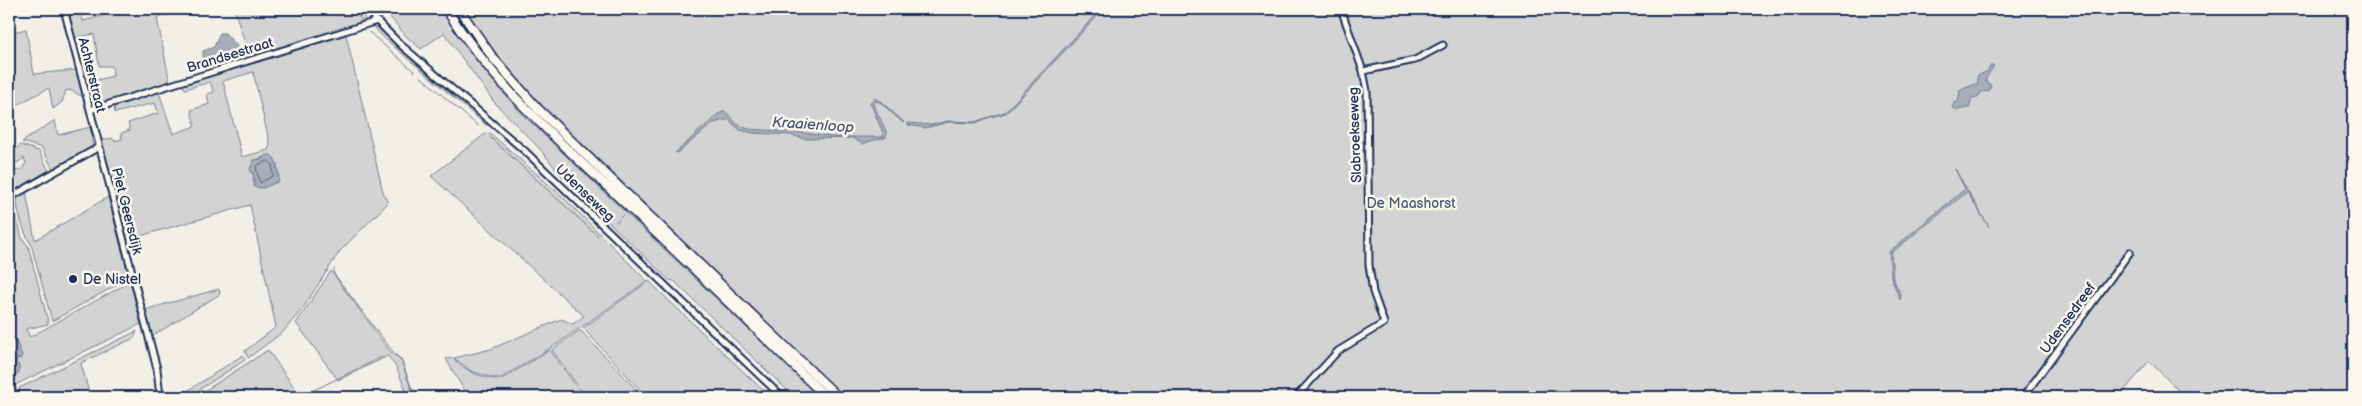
<svg xmlns="http://www.w3.org/2000/svg" width="2362" height="406" font-family="'Balsamiq Sans',sans-serif">
<style>
.green{fill:#d2d3d2;stroke:#768198;fill-rule:evenodd}
.water{fill:#a9adb7;stroke:#707b93}
.lines{fill:none;stroke-linecap:round;stroke-linejoin:round}
.shore{stroke:#546182;stroke-width:1}
.stream{stroke:#707b93;stroke-width:1}
.minor-casing{stroke:#1b2f5e;stroke-width:9}
.highway-casing{stroke:#1b2f5e;stroke-width:11}
.minor{stroke:#fbf7ec;stroke-width:5}
.highway{stroke:#fbf7ec;stroke-width:8}
.poi-dot{fill:#1b2f5e;stroke:#fbf7ec;stroke-width:2}
.labels{text-anchor:middle;dominant-baseline:central;stroke-width:5;stroke-linejoin:round;paint-order:stroke}
.street-label{font-size:14px;fill:#1b2f5e;stroke:#fbf7ec}
.park-label{font-size:14px;fill:#49587b;stroke:#fbf7ec}
.poi-label{font-size:14px;fill:#1b2f5e;stroke:#fbf7ec;text-anchor:start}
.water-label{font-size:15px;font-style:italic;fill:#465579;stroke:#fbf7ec}
</style>
<rect width="100%" height="100%" fill="#f2efe6"/>
<filter id="ink" filterUnits="userSpaceOnUse"><feTurbulence type="fractalNoise" baseFrequency=".02" numOctaves="2"/><feDisplacementMap in="SourceGraphic" scale="10" xChannelSelector="R" yChannelSelector="G"/><feConvolveMatrix kernelMatrix="1 2 1 2 8 2 1 2 1" color-interpolation-filters="sRGB"/></filter>
<g filter="url(#ink)">
<path class="green" d="M80 9 83 21 113 13 112 9H189L157 18 170 83 92 106 84 83 113 76 112 66H99L94 34 73 38 66 10Z
M234 9H360L367 23 363 26 360 23 250 58Z
M383 9H441C465 49 494 84 526 118L805 383 816 397H794L674 281 669 280 565 180 539 148 494 102 444 33 421 49 407 37Z
M464 9H2353V350L2351 347 2349 349 2353 353V397H2185L2149 361 2119 397H845L534 97 489 45Z
M375 25 379 26 387 35 486 121 487 126 384 38 373 26Z
M26 29 34 74 77 70 83 97 72 91 66 90 62 102 53 109 49 88 9 109V33Z
M346 35 383 192 388 203 340 251 303 308 283 332 248 358 245 351 276 327 250 205 126 240 100 141 112 138 114 141 122 139 121 133 130 130 128 123 158 113 155 103 115 113 114 106 159 92 173 134 195 126 191 110 209 104 207 94 214 92 210 82 185 89 182 85ZM253 72 270 145 268 150 242 157 223 81ZM264 157 277 163 279 177 278 182 258 188 253 181 254 176 251 171 258 159Z
M55 120 58 135 91 127 96 146 53 169 42 148 22 142Z
M490 133 563 197 647 281 554 346 501 378H493L471 371 454 358 491 349 561 319 573 324 584 316 431 176 485 134Z
M21 145 39 151 49 171 9 194V172L22 169 26 163 24 158 17 163 9 162V154Z
M26 192 35 240 108 197 129 278 52 321 31 244C24 234 16 209 17 197Z
M12 199 22 238 28 246 48 321V324L26 329 30 337 130 282 141 324 15 385 18 397H9V380L15 376 17 358 22 356 9 324V201Z
M331 271 392 354 401 359 415 397H409L396 367 388 356 338 380 296 323Z
M649 281 660 292 770 397H647L583 328Z
M219 289 220 294 151 337 144 310Z
M580 330 644 397H586L552 350Z
M137 331 134 338 81 363 90 397H23L19 388Z
M268 350 301 397H195Z
M550 350 584 397H468L446 359 453 358C466 372 483 379 502 379Z
M243 355 245 360 188 397H178Z"/>
<path class="water" d="M1101 9H1104L1006 113 987 118 976 123 949 122 925 128 908 125V123L931 125 948 121 974 122 1005 112Z
M220 33H225L237 46V51C229 54 213 62 206 61L203 57V51L214 47Z
M1991 65 1994 66 1986 78V82L1991 85 1989 91 1981 92 1978 98 1972 97 1969 108 1957 110 1952 107 1954 103 1958 102 1960 90 1978 83 1977 76 1988 71Z
M874 98 880 101 904 122 903 123 880 102 874 101 873 104 887 133 886 137C878 141 870 140 863 144L852 138 805 139 790 135 753 133 740 130 729 120H725L713 123 679 152 675 153 718 114 725 111 737 124 748 129 798 132 832 137H882L883 133 870 102Z
M266 155H271L275 159 279 181 263 188 254 187V176L250 169 254 160 262 159Z
M1955 169 1989 227 1967 192 1891 253 1893 278 1901 296 1900 300 1891 277 1889 252 1965 189Z
M9 324 22 356 20 359 17 358 16 363 19 365V372L9 380Z"/>
<g class="lines">
<path class="shore" d="M268 161 272 164 273 176 260 183 256 168 258 165Z"/>
<path class="stream" d="M353 9 363 22
M369 32 415 72
M420 76 478 126
M167 90 178 86
M121 104 165 90
M105 110 115 106
M95 116V113L102 110
M88 117 89 121
M490 137 598 236
M53 169 93 147 90 126
M9 194 47 171
M620 218 623 215
M616 222 619 220
M334 269V274L393 352 401 360 414 397
M308 393 382 357"/>
<defs>
<path id="minor" d="M64 9 157 369 160 397
M369 9 377 21 401 45 526 152 782 397
M1363 71 1415 60 1443 45
M90 110 377 21
M9 198 99 147
M1296 397 1338 351 1384 323 1373 292 1369 265 1367 91 1363 71 1341 9
M2023 397 2130 252"/>
<path id="highway" d="M446 9C499 92 563 144 633 211 698 272 762 335 826 397
M459 9 493 58 538 109 838 397"/>
</defs>
<use href="#minor" class="minor-casing"/>
<use href="#highway" class="highway-casing"/>
<use href="#minor" class="minor"/>
<use href="#highway" class="highway"/>
</g>
</g>
<circle class="poi-dot" cx="73" cy="279" r="5"/>
<g class="labels">
<g class="street-label">
<text transform="translate(230 55) rotate(-17)">Brandsestraat</text>
<text transform="translate(92 75) rotate(76)">Achterstraat</text>
<text transform="translate(1355 135) rotate(-92)">Slabroekseweg</text>
<text transform="translate(585 193) rotate(44)">Udenseweg</text>
<text transform="translate(127 211) rotate(76)">Piet Geersdijk</text>
<text transform="translate(2068 318) rotate(-54)">Udensedreef</text>
</g>
<g class="park-label">
<text x="1411" y="203">De Maashorst</text>
</g>
<g class="poi-label">
<text x="83" y="279">De Nistel</text>
</g>
<g class="water-label">
<text transform="translate(813 125) rotate(4)">Kraaienloop</text>
</g>
</g>
<rect width="2362" height="406" fill="none" stroke="#fbf7ec" stroke-width="30"/>
<rect x="15" y="15" width="2332" height="376" fill="none" stroke="#1b2f5e" stroke-width="2" filter="url(#ink)"/>
</svg>
